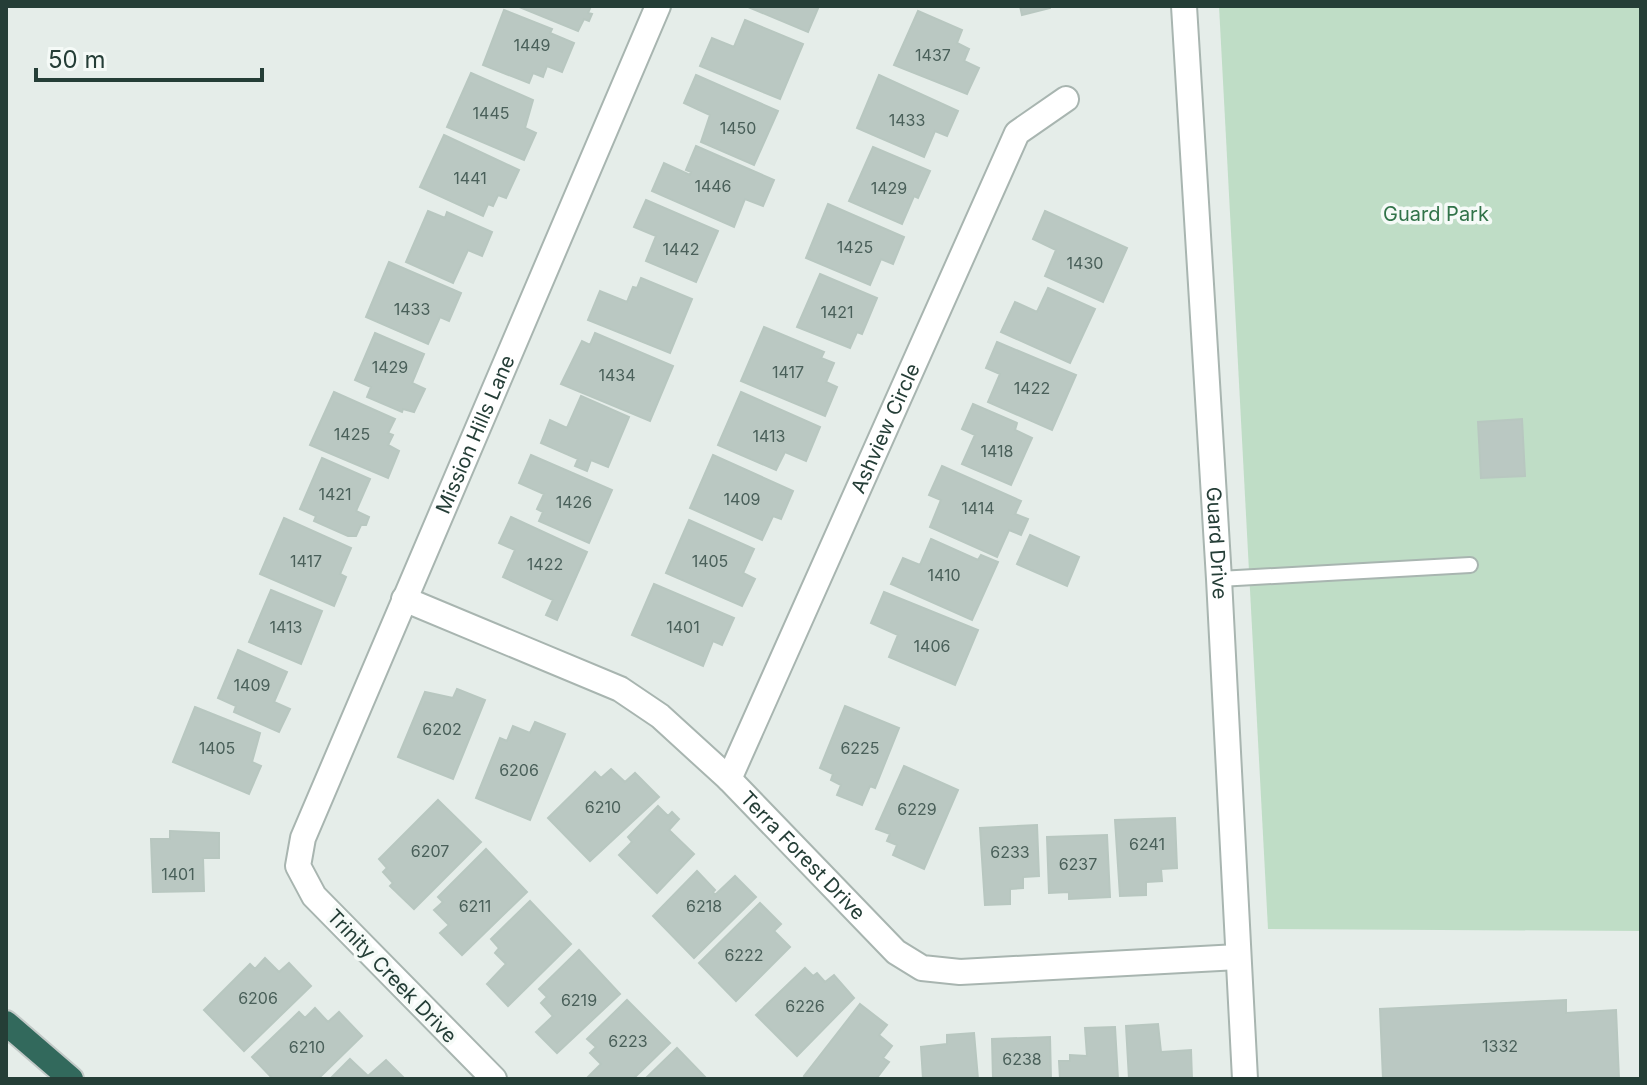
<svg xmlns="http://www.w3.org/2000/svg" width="1647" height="1085" font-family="Inter,sans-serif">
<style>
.green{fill:#bfddc6}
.building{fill:#bac8c2;stroke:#b8c7c0;stroke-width:2}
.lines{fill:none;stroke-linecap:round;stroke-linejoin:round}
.lane-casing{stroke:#a8b5b0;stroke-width:18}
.street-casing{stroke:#a8b5b0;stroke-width:28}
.highway-casing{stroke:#c2c9c7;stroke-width:28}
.lane{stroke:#fff;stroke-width:14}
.street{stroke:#fff;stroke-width:24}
.highway{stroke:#32695c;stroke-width:24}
.labels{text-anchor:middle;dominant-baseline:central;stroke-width:7;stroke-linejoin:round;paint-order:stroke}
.number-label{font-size:16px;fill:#4a605a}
.park-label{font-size:20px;fill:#317349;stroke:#f5faf7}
.street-label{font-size:20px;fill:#253e37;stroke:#f5faf7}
</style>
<rect width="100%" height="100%" fill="#e5ede9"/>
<path class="green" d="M1219 6H1641V931L1268 929Z"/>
<path class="building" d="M517 6H591L588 13 592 14 589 21 584 19 578 31Z
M746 6H819L808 32Z
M1020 6H1050V8L1022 15Z
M504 10 552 29 550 33 574 43 562 72 547 66 543 77 533 73 529 83 483 65Z
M918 11 962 30 957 43 969 49 964 61 979 68 967 94 894 65Z
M745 20 803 44 780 99 700 66 712 38 734 47Z
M471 73 533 100 525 128 536 133 524 160 447 127Z
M696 75 778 111 754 165 701 142 710 115 684 103Z
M879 75 958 111 947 136 935 131 924 157 857 128Z
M444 135 519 170 506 198 498 195 493 206 488 204 483 216 420 187Z
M696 146 774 180 763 206 745 199 734 227 652 191 664 163 690 175 691 172 686 170Z
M873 147 930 171 918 198 914 196 902 224 849 201Z
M646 200 718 231 696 282 646 261 656 236 634 227Z
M828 204 904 237 893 264 881 259 870 285 806 258Z
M428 211 445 218 447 212 492 232 482 256 468 250 453 283 406 262Z
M1045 211 1127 248 1103 302 1045 276 1056 250 1033 239Z
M389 262 461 293 449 321 440 317 428 344 366 317Z
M820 274 877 298 862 334 857 332 850 348 797 327Z
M641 278 692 299 670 353 588 320 600 291 627 302 633 287 637 288Z
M1048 288 1095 309 1070 363 1001 332 1015 302 1037 312Z
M764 327 824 352 821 358 834 363 826 382 837 387 825 416 741 381Z
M375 333 424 354 412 383 425 389 414 412 403 409 402 412 367 397 371 387 355 380Z
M595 333 673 366 650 421 561 384 582 341 590 345Z
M997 342 1076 375 1052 430 988 402 1000 374 986 368Z
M334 392 395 419 388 433 393 435 388 445 399 451 388 478 310 445Z
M741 392 820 427 806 461 785 452 776 470 718 445Z
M581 396 629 417 608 467 591 460 587 471 575 466 578 459 541 443 550 420 567 428Z
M973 404 1017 423 1015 430 1032 438 1011 485 962 464 975 435 962 429Z
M1522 419 1525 476 1481 478 1478 422Z
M531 455 612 490 589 543 539 521 543 512 537 509 544 494 519 483Z
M713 455 793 491 781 519 773 516 762 540 690 508Z
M322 458 370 479 356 511 369 517 366 525H361L356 536H348L314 521 316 516 300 509Z
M942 466 1021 501 1015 514 1028 519 1021 535 1009 530 997 557 930 527 941 500 929 495Z
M511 517 587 552 557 620 546 615 553 600 503 577 515 550 499 543Z
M284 518 351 548 340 574 346 577 334 606 260 574Z
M689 520 754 549 743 573 755 579 742 606 666 573Z
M1030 535 1079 557 1067 586 1017 564Z
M931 539 978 560 981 555 998 562 972 620 891 584 903 558 920 565Z
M654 584 734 618 722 645 713 641 703 666 632 635Z
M271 590 322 611 301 664 249 642Z
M884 592 978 630 955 685 889 657 898 635 871 623Z
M238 650 287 672 274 702 290 709 279 732 234 712 236 706 218 698Z
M457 689 485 700 453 779 398 757 425 692 453 698Z
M845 706 899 728 875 788 870 786 862 805 837 795 841 785 831 780 833 774 820 768Z
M195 707 260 733 252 762 261 766 249 794 173 762Z
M535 722 565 734 530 820 476 798 500 738 507 741 513 726 530 733Z
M904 766 958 790 924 869 893 855 897 845 887 841 890 834 876 829Z
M611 769 625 782 635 773 659 797 590 861 548 818 595 772 601 778Z
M438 800 481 842 414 909 390 886 393 883 383 872 387 868 379 859Z
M658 806 668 816 672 812 679 819 669 830 694 854 657 893 619 855 632 842 628 837Z
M1175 818 1177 868 1161 869 1162 881 1146 882V895L1120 896 1115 820Z
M1037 825 1039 876 1023 877V888L1010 889V904L985 905 980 828Z
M170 831 219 833V858H203L204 891 153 892 151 839H170Z
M1107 835 1110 897 1069 899V892L1049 893 1047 837Z
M486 849 527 892 462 955 440 933 449 925 434 910 443 902 438 897Z
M697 871 715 890 713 892 715 895 735 876 756 897 694 958 653 916Z
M530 901 571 944 508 1006 487 984 506 964 495 953 499 948 491 939Z
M760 903 781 924 774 931 790 947 736 1001 699 963Z
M579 950 620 994 557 1053 536 1032 553 1016 541 1003 547 997 539 989Z
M265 958 279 972 289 963 311 986 244 1051 204 1010 250 964 255 969Z
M805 968 813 976 817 973 825 982 834 975 854 998 797 1056 756 1015Z
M627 1000 670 1043 633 1079H586L601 1064 590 1053 596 1047 587 1039Z
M1566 1000V1013L1616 1010 1619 1079H1383L1380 1009Z
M860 1004 887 1025 879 1035 892 1046 883 1058 889 1062 876 1079H808L804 1076Z
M315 1008 328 1022 339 1012 362 1036 318 1079H273L252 1057 299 1012 305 1018Z
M1158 1024 1161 1052 1191 1050 1192 1079H1129L1126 1026Z
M1115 1027 1118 1079H1060L1059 1061H1070V1055L1087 1056 1085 1028Z
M974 1033 978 1079H923L921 1047 947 1044V1035Z
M1050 1037 1051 1079H993L992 1039Z
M677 1048 707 1079H645Z
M350 1059 368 1076 386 1060 405 1079H330Z"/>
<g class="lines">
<defs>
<path id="lane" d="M1219 579 1470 565"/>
<g id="street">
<path id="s1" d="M1184 6 1219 579 1245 1079"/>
<path id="s2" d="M404 599 620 689 660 716 729 779 896 952 922 968 960 972 1238 957"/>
<path id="s3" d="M729 779 1017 133 1066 99"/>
<path id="s4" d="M494 1079 314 896 298 866 303 838 658 6"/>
</g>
<path id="highway" d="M6 1023 71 1079"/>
</defs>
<use href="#lane" class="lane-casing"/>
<use href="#street" class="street-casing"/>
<use href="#highway" class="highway-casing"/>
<use href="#lane" class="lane"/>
<use href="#street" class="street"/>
<use href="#highway" class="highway"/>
</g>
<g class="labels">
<g class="number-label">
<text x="532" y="45">1449</text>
<text x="933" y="55">1437</text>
<text x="491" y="113">1445</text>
<text x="907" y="120">1433</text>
<text x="738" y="128">1450</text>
<text x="470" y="178">1441</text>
<text x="713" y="186">1446</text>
<text x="889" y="188">1429</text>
<text x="855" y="247">1425</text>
<text x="681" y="249">1442</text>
<text x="1085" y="263">1430</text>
<text x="412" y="309">1433</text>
<text x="837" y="312">1421</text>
<text x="390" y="367">1429</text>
<text x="788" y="372">1417</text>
<text x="617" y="375">1434</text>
<text x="1032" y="388">1422</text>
<text x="352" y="434">1425</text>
<text x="769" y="436">1413</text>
<text x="997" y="451">1418</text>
<text x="335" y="494">1421</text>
<text x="742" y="499">1409</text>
<text x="574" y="502">1426</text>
<text x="978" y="508">1414</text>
<text x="306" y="561">1417</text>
<text x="710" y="561">1405</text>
<text x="545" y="564">1422</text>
<text x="944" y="575">1410</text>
<text x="286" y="627">1413</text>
<text x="683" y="627">1401</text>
<text x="932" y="646">1406</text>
<text x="252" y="685">1409</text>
<text x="442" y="729">6202</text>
<text x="217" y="748">1405</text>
<text x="860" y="748">6225</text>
<text x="519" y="770">6206</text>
<text x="603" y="807">6210</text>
<text x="917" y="809">6229</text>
<text x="1147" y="844">6241</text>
<text x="430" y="851">6207</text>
<text x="1010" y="852">6233</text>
<text x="1078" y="864">6237</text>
<text x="178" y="874">1401</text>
<text x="475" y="906">6211</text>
<text x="704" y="906">6218</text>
<text x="744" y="955">6222</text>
<text x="258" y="998">6206</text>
<text x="579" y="1000">6219</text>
<text x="805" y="1006">6226</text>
<text x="628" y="1041">6223</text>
<text x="1500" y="1046">1332</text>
<text x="307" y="1047">6210</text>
<text x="1022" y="1059">6238</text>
</g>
<g class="park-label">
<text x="1436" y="214">Guard Park</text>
</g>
<g class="street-label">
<text stroke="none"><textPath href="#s3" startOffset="384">Ashview Circle</textPath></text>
<text stroke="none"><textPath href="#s4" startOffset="758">Mission Hills Lane</textPath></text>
<text stroke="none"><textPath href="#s1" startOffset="538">Guard Drive</textPath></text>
<text stroke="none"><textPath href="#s2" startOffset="482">Terra Forest Drive</textPath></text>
<text transform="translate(392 976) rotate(46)">Trinity Creek Drive</text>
</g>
</g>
<rect width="1647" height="1085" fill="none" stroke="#253e37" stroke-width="16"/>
<path d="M36 68v12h226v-12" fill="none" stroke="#253e37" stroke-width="4"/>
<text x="48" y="68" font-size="24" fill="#253e37" stroke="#f5faf7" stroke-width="6" paint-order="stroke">50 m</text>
</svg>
